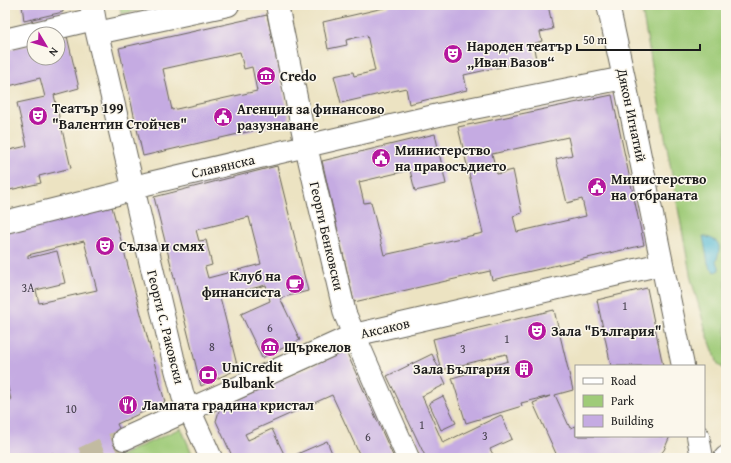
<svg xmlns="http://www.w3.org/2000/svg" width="731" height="463" font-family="'Gentium Book Plus',serif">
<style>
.green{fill:#9fcb78;stroke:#5e744a}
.water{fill:#54b9d3;stroke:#386a78}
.building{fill:#c5abe2;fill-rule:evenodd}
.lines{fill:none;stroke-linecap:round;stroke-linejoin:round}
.minor-tunnel{stroke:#c2bba1;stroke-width:22;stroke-dasharray:22 11;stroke-linecap:butt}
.minor-casing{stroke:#656256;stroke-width:24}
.major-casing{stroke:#656256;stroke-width:24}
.minor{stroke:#fff;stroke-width:22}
.major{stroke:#fff;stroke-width:22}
.labels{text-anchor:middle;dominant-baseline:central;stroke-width:3;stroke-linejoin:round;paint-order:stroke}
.number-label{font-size:12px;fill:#46404e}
.poi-label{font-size:14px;font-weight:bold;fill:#1c1c1c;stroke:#fbf7ec;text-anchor:start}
.street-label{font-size:14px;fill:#1c1c1c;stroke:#fbf7ec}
</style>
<rect width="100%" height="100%" fill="#fbf7ec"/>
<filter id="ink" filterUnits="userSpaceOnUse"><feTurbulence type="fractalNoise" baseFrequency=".025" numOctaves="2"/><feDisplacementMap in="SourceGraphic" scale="8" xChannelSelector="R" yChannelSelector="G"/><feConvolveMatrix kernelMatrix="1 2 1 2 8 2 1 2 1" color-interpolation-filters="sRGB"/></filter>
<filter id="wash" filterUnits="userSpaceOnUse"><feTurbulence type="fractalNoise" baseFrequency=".012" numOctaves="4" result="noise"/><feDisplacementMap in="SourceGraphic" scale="16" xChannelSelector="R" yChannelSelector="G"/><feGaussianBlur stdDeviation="0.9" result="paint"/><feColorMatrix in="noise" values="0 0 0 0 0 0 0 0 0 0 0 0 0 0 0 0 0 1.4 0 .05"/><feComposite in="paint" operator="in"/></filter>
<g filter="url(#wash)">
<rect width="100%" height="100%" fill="#ece3c2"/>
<path class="green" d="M120 5H161L121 14Z
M641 5H726V371L718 364 706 331 691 279Z
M181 428 194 458H115L172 432Z"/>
<path class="water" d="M703 236C722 241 721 245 716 262L719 266V270L715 272 710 268 708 263Z"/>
<g id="blocks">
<path class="building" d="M22 5H63V12L24 21Z
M388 5H548L553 29 540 32 542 41 533 44 536 59 464 75 467 90 409 104 406 88 341 103 334 76 353 72 354 76 375 71 367 35 346 40 347 45 328 49 323 22 388 7Z
M267 15 290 122 143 156 119 48ZM240 52 244 69 252 67 257 91 172 110 163 69Z
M67 36 79 88 54 95 71 168 39 176 41 183 5 191V151L27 146 17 103 45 97 40 78 5 87V51L34 44V58H58V38Z
M612 95 644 245 492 280 490 271 354 302 322 161 435 134 446 184 415 191 410 170 359 182 364 203 371 202 384 255 483 233 458 127ZM568 137 572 155 556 159 567 203 582 199 586 216 517 232 513 216 522 213 513 170 497 174 492 154Z
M277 166 308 291 280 298 300 340 262 358 241 314 270 301 266 285 220 297 238 369 201 386 154 197ZM249 217 261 264 208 278 205 267 212 265 206 240 199 241 196 230Z
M112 207 165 402 117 424 129 450 112 458H55L53 453 41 458H5V403L11 400 5 376V232ZM84 241 97 290 39 303 36 290 65 283 57 251 28 258V255Z
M647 288 663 366H611L597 300Z
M554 310 573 390 555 395 570 428 576 426V436H670L664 450 657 458H558L533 403 550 396 521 403 522 406 466 423 452 378 508 361 506 354 441 370 433 339Z
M346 351 394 458H361L332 395 245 434 248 440 272 429 284 454 276 458H233L216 421 220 408Z
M432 354 446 384 422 396 443 443 501 415 512 439 490 449 495 458H426L387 376Z
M443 396 456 423 441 430 429 403Z
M327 441 334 458H288Z"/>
</g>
</g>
<g filter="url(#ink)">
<use href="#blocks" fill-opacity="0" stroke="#656256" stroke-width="1"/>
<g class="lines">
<path class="minor-tunnel" d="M83 458 124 439"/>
<defs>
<path id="minor" d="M92 5 97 33 173 358 183 396 211 458
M277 5 306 146 345 314 408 458
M608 5 624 78 683 366
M97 33 228 5
M5 40 94 19
M5 222 117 194 146 184 306 146 443 114 624 78
M698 436 702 458
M124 439 354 335 662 264"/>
<path id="major" d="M725 458 726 457"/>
</defs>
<use href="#minor" class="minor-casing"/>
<use href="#major" class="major-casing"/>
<use href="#minor" class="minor"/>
<use href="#major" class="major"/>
</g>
</g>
<defs>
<symbol id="theatre-disc" viewBox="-11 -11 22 22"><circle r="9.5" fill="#b5179e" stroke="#fbf7ec"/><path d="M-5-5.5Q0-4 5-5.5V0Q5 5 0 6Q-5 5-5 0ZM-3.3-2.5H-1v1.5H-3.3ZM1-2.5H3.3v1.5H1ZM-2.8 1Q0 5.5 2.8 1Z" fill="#fff"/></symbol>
<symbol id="museum-disc" viewBox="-11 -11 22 22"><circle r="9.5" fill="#b5179e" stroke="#fbf7ec"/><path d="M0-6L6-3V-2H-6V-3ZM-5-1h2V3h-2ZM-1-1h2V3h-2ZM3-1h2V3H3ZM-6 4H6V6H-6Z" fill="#fff"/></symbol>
<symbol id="civic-disc" viewBox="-11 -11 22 22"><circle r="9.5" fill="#b5179e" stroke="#fbf7ec"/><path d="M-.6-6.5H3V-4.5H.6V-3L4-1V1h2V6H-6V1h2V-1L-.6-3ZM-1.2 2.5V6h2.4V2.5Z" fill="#fff"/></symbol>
<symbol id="cafe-disc" viewBox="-11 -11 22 22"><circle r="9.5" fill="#b5179e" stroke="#fbf7ec"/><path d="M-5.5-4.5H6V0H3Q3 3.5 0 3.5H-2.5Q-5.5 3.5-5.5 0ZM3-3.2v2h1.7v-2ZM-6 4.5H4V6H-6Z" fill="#fff"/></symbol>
<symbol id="building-disc" viewBox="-11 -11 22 22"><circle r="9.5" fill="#b5179e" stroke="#fbf7ec"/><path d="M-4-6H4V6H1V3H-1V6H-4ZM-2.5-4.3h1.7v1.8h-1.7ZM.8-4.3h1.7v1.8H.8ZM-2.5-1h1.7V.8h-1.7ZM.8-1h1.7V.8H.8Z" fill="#fff"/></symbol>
<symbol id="bank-disc" viewBox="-11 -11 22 22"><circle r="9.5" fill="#b5179e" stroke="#fbf7ec"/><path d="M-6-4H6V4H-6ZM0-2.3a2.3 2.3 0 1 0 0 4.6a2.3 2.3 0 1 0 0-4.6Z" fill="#fff"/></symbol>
<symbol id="restaurant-disc" viewBox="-11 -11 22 22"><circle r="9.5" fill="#b5179e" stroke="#fbf7ec"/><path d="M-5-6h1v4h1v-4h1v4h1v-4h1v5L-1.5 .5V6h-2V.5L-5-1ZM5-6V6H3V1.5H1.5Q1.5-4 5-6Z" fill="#fff"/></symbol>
</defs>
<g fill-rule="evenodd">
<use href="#theatre-disc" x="442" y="43" width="22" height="22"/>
<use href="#museum-disc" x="255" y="65" width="22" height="22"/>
<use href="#theatre-disc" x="27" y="105" width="22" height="22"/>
<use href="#civic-disc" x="212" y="106" width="22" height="22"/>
<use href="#civic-disc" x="370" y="147" width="22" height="22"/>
<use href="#civic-disc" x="586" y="176" width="22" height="22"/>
<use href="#theatre-disc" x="94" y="235" width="22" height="22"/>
<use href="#cafe-disc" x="284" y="273" width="22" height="22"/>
<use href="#theatre-disc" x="526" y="320" width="22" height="22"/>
<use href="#museum-disc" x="259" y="336" width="22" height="22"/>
<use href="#building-disc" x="513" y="358" width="22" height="22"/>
<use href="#bank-disc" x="197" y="364" width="22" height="22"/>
<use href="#restaurant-disc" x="117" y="394" width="22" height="22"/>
</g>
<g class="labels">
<g class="number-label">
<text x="28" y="287">3А</text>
<text x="625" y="305">1</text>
<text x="270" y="327">6</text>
<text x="507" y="338">1</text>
<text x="212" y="346">8</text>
<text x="463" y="348">3</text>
<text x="71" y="408">10</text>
<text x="422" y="424">1</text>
<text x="485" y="435">3</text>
<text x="368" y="436">6</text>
</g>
<g class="poi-label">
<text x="467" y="46">Народен театър<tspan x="467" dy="16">„Иван Вазов“</tspan></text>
<text x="280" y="76">Credo</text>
<text x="52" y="108">Театър 199<tspan x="52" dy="16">"Валентин Стойчев"</tspan></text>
<text x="237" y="109">Агенция за финансово<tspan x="237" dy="16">разузнаване</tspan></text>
<text x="395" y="150">Министерство<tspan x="395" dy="16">на правосъдието</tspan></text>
<text x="611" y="179">Министерство<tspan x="611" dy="16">на отбраната</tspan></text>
<text x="119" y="246">Сълза и смях</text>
<text x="281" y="276" text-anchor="end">Клуб на<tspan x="281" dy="16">финансиста</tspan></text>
<text x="551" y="331">Зала "България"</text>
<text x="284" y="347">Щъркелов</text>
<text x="222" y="367">UniCredit<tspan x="222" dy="16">Bulbank</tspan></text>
<text x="510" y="369" text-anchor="end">Зала България</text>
<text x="142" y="405">Лампата градина кристал</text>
</g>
<g class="street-label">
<text transform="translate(632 115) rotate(78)">Дякон Игнатий</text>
<text transform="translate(223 166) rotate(-13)">Славянска</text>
<text transform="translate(327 236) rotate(77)">Георги Бенковски</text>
<text transform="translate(166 327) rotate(76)">Георги С. Раковски</text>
<text transform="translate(385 328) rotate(-13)">Аксаков</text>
</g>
</g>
<rect width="731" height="463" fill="none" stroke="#fbf7ec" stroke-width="20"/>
<rect x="575" y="365" width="130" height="72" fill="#fbf7ec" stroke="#a29f99"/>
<rect x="583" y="378" width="20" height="6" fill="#ffffff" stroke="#a29f99"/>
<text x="611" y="385" font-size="12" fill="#1c1c1c">Road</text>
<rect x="583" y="395" width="20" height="12" fill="#9fcb78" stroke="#a29f99"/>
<text x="611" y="405" font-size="12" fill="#1c1c1c">Park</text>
<rect x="583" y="415" width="20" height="12" fill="#c5abe2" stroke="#a29f99"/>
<text x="611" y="425" font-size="12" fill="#1c1c1c">Building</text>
<g transform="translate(46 46) rotate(128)"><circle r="19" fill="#fbf7ec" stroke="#a29f99"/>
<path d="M0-3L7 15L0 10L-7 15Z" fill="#b5179e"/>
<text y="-6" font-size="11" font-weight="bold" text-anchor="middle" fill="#1c1c1c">N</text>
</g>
<path d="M577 44v6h123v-6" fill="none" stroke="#1c1c1c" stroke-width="2"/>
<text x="583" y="44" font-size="12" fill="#1c1c1c" stroke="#fbf7ec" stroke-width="3" paint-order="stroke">50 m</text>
</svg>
